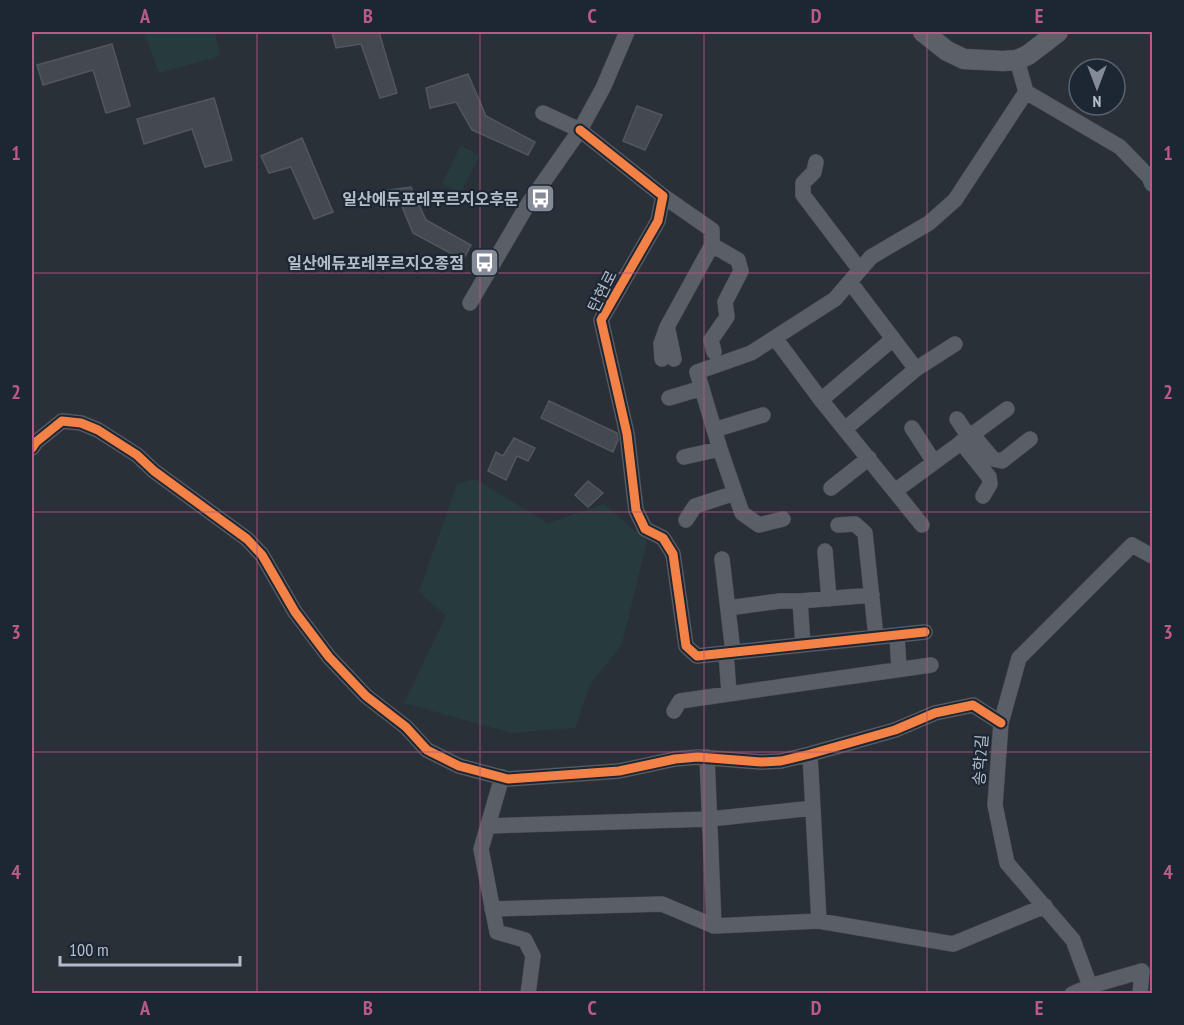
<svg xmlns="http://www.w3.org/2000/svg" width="1184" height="1025" font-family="'PT Sans Narrow','Noto Sans KR',sans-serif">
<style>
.green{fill:#273a3e}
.building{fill:#444950;stroke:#52575f;stroke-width:1.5}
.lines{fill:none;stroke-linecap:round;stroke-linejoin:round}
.minor-casing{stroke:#484c53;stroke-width:16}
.major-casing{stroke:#484c55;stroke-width:21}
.minor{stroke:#5a5e66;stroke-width:15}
.major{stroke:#5c6168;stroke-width:20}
.cycleway-casing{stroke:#1d2633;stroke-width:13}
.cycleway{stroke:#f48246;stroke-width:9}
.grid{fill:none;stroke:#bc5a87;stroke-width:1.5;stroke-opacity:0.55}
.labels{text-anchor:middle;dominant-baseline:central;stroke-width:4.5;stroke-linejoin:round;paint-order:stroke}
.poi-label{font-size:16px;font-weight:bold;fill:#b4bcc9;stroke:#1d2633;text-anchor:end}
.street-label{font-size:16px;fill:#b4bcc9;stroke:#1d2633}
.neatline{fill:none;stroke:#bc5a87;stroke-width:2}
.grid-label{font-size:20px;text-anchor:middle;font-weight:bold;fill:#bc5a87}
</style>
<rect width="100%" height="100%" fill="#2a3038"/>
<path class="green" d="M144 32H215L220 56 159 73Z
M461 145 479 156 461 193 442 184Z
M475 479 548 523 604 504 647 541 622 644 589 686 575 728 511 733 404 703 446 616 419 592 457 484Z"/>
<path class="building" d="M332 32H379L397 93 380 98 361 44 336 48Z
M112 44 130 106 106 113 93 70 43 85 37 65Z
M468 74 486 116 535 142 528 155 472 130 456 102 430 108 426 88Z
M214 98 232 160 205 167 192 129 144 144 137 119Z
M637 106 662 115 645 150 623 141Z
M302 138 333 212 314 219 291 167 269 173 261 156Z
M411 187 426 220 471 245 463 260 413 233 400 202 379 207 376 192Z
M549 401 617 433 618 440 613 452 541 418Z
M514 438 535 448 528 461 517 456 506 480 488 471 496 452 503 456Z
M588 481 603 493 588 507 575 495Z"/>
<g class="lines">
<defs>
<path id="minor" d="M1026 92 1120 147 1149 177 1152 184
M543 113 580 130 663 196 658 221 601 320 627 434 636 510 645 529 663 538 673 554 686 646 697 656 925 632
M816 162 814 172 803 183V195L860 270
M712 245 738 260 741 271 725 302 727 317 711 340 714 352
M470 303 528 204 580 130 603 88 627 32
M668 330 674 359
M775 338 821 400 922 525
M662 359 661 344 667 327 712 245V230L663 196
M916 369 955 344
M669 398 702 388
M821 400 893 339
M957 419 969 437
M912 428 934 462
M845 429 916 369 850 282
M714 430 763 415
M972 434 993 459 1002 461 1030 439
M961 442 989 477 990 484 983 496
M32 448 36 442 62 421 81 423 98 430 137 455 154 471 247 539 262 555 295 612 329 657 366 696 406 727 427 750 459 766 508 779 619 771 675 759 698 757 761 762 781 761 810 754 895 730 935 713 973 705 1001 723
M684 457 720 449
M831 488 869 458
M895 491 1007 409
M783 519 759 525 742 513 720 449 697 372 751 353 835 299 871 257 929 223 955 200 1026 92 1017 60
M686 520 695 506 735 493
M838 525 855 524 865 533 876 637
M825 551 829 599
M722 559 733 652
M728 608 780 601H803
M897 635 899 669
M803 645 800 601 872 595
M726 653 729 693
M674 711 680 701 931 665
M810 754 819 921
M707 757 714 926
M502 777 481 849 497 932 525 940 533 956 528 994
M488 826 710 819 813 808
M492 909 662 904 714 926 819 921 953 944 1045 906
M1090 986 1073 940 1007 863 995 805 1001 723 1019 658 1132 545 1152 556
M1072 994 1090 986 1142 971 1140 994"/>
<path id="major" d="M923 32 947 51 964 59 1003 61 1017 60 1028 55 1058 32"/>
</defs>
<use href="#minor" class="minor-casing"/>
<use href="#major" class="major-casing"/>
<use href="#minor" class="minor"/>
<use href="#major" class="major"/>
<defs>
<path id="cycleway" d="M580 130 663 196 658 221 601 320 627 434 636 510 645 529 663 538 673 554 686 646 697 656 925 632
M32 448 36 442 62 421 81 423 98 430 137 455 154 471 247 539 262 555 295 612 329 657 366 696 406 727 427 750 459 766 508 779 619 771 675 759 698 757 761 762 781 761 810 754 895 730 935 713 973 705 1001 723"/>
</defs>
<use href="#cycleway" class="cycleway-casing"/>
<use href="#cycleway" class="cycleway"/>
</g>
<path class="grid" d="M257 32V994M480 32V994M704 32V994M927 32V994M32 273H1152M32 512H1152M32 752H1152"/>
<defs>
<symbol id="bus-square" viewBox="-11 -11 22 22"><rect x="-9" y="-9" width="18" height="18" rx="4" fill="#848b96" stroke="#1d2633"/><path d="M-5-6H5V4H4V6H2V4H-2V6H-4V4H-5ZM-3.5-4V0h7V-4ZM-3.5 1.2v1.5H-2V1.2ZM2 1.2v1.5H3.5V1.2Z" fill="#fff"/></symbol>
</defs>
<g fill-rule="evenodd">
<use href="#bus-square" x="524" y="182" width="33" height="33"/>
<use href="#bus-square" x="468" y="246" width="33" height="33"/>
</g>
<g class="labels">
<g class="poi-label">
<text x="519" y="199">일산에듀포레푸르지오후문</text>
<text x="464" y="263">일산에듀포레푸르지오종점</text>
</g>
<g class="street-label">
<text transform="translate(602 291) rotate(-63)">탄현로</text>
<text transform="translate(980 760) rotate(-86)">송학2길</text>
</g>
</g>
<rect width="1184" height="1025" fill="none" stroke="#1d2633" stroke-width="66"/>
<g transform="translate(1097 87) rotate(180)"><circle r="28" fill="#1d2633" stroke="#59626f" stroke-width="1.5"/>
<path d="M0-4.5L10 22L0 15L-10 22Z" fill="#848b96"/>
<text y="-9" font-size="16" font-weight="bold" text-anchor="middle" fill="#b4bcc9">N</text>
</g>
<path d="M60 956v9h180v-9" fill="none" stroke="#b4bcc9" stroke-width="3"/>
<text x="69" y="956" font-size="18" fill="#b4bcc9" stroke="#1d2633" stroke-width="4.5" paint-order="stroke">100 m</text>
<rect x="33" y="33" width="1118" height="959" class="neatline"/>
<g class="grid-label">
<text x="145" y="23">A</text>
<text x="368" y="23">B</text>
<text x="592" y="23">C</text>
<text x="816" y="23">D</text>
<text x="1039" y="23">E</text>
<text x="16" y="160">1</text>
<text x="1168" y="160">1</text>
<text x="16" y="399">2</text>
<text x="1168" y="399">2</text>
<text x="16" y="639">3</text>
<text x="1168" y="639">3</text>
<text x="16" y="879">4</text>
<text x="1168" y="879">4</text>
<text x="145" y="1015">A</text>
<text x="368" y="1015">B</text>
<text x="592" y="1015">C</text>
<text x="816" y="1015">D</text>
<text x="1039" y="1015">E</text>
</g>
</svg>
